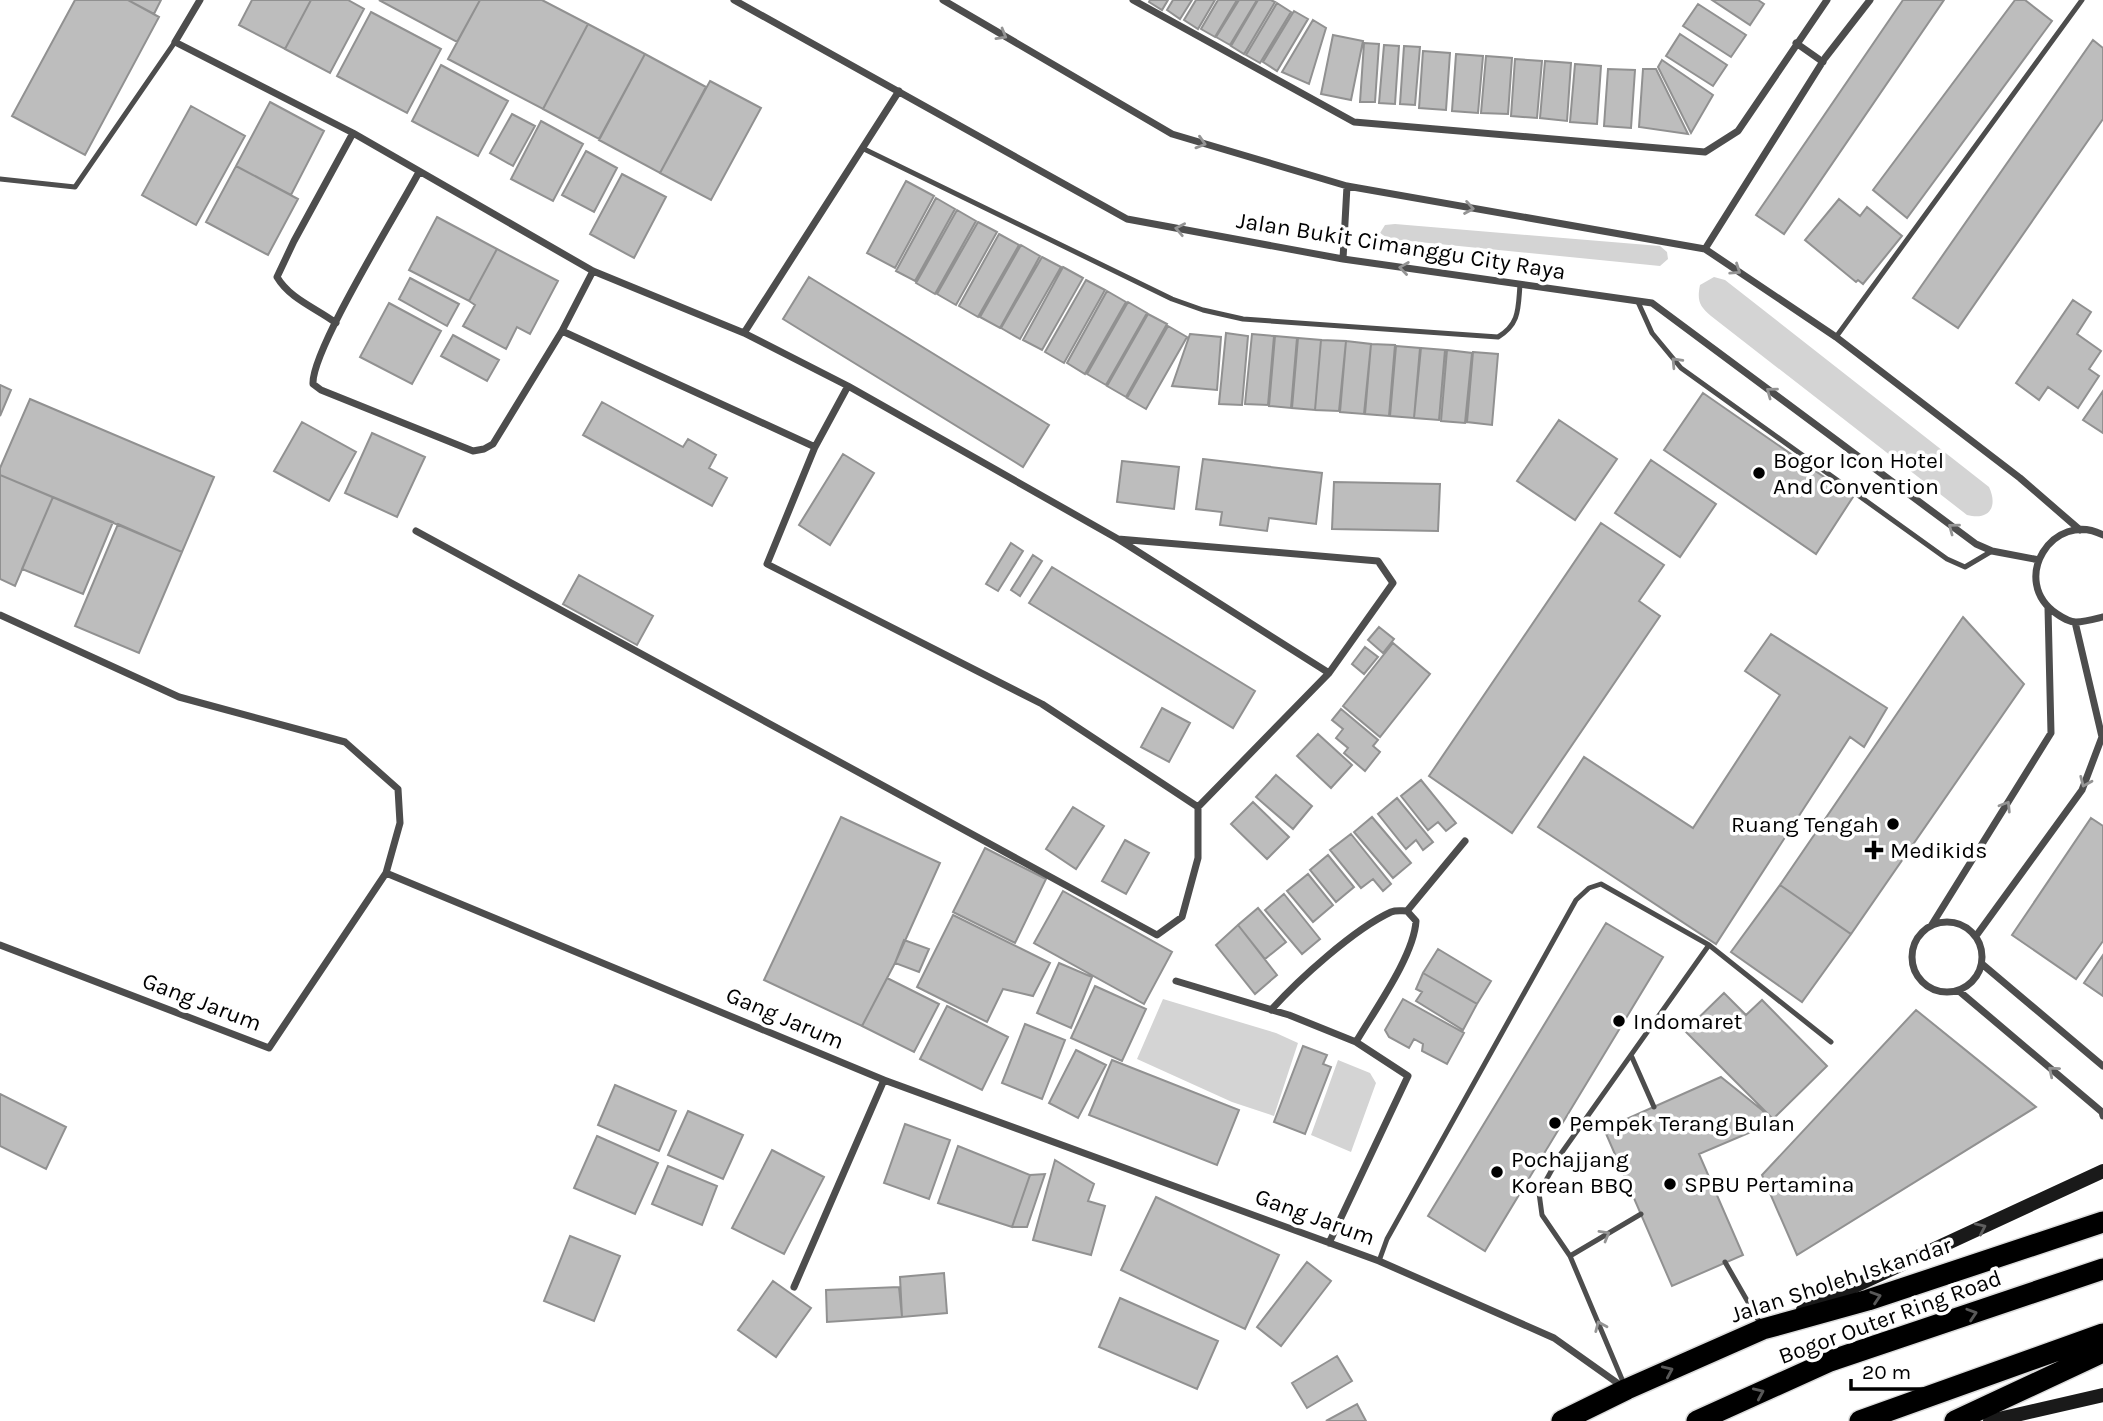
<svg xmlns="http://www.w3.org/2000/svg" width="2103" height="1421" font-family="Karla,sans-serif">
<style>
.green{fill:#d4d4d4}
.building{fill:#bdbdbd;stroke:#919191;stroke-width:2}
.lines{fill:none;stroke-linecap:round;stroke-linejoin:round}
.highway-casing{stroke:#dbdbdb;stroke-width:24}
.lane{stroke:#4d4d4d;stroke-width:5}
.street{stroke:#4d4d4d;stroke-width:7}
.secondary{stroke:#1a1a1a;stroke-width:14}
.highway{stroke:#000;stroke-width:21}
.oneway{stroke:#949494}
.oneway2{stroke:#5f5f5f}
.oneway3{stroke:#595959}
.poi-dot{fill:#000;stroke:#fff;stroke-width:2.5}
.labels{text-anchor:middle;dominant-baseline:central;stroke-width:7;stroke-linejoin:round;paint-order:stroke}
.street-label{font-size:23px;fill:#000;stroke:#fff}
.poi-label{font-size:23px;fill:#000;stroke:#fff;text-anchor:start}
</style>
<rect width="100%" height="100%" fill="#fff"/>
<path class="green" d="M1395 224 1660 246 1667 252 1668 259 1660 266 1389 239 1380 233 1385 225Z
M1714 277 1725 280 1734 287 1989 487C1998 506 1990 521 1967 515L1711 316C1699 306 1697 300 1700 285Z
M1163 999 1276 1033 1298 1043 1274 1116 1232 1102 1137 1059Z
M1338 1060 1370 1073 1376 1083 1351 1152 1311 1135Z"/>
<path class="building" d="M75 0H128L159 17 85 155 12 116Z
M128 0H161L154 14Z
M252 0H311L285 49 239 25Z
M311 0H348L364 9 330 73 285 49Z
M379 0H480L457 42Z
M480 0H542L588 24 543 109 448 59Z
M1150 0H1168L1162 10 1149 2Z
M1173 0H1192L1180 19 1167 10Z
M1196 0H1215L1198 29 1184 20Z
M1218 0H1237L1215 37 1201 29Z
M1239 0H1257L1230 45 1216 37Z
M1258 0H1271L1275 2 1244 54 1231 46Z
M1712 0H1758L1764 4 1750 25Z
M1903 0H1944L1784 234 1756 215Z
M2015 0H2025L2052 21 1907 218 1873 190Z
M1277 3 1291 12 1260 63 1246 55Z
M1698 4 1746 35 1731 57 1683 26Z
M1294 11 1308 19 1277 71 1263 62Z
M371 12 441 49 407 113 337 76Z
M1313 20 1326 28 1309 84 1282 72Z
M588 24 645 54 599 139 543 109Z
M1680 34 1727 65 1713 86 1666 56Z
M1333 35 1363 41 1351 100 1321 94Z
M2093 40 2103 48V119L1958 328 1913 298Z
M1364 43 1379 44 1375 102H1360Z
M1384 45 1399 46 1395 104 1379 103Z
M1404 46 1420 47 1415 105 1400 104Z
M1423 51 1450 53 1446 110 1419 108Z
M645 54 706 87 660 173 599 140Z
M1456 54 1483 56 1478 113 1452 111Z
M1486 56 1512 58 1508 114 1481 113Z
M1515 59 1542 61 1537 118 1511 116Z
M1662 60 1713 95 1691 133 1658 67Z
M1545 61 1571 63 1567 121 1540 118Z
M1575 64 1601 66 1597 124 1570 122Z
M441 65 508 101 478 156 412 121Z
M1608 69 1635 70 1631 128 1604 126Z
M1643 69H1656L1688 134 1639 127Z
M710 81 761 108 711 200 660 173Z
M270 102 324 131 291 195 236 166Z
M191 106 245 136 196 225 142 195Z
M512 114 535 126 513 166 490 153Z
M541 121 583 144 553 201 511 179Z
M586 151 617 168 594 212 562 195Z
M236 166 298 199 268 255 206 222Z
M622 174 666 197 634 258 590 234Z
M906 181 934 196 895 268 867 253Z
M936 198 955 209 915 281 896 271Z
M1839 199 1860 216 1867 207 1902 236 1863 284 1858 280 1856 282 1805 240Z
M957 210 976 221 935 294 916 283Z
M437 217 497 249 469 301 409 270Z
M978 222 997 232 956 305 937 294Z
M999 234 1019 245 978 317 959 306Z
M1021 245 1040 256 1000 328 980 317Z
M497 249 558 281 530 334 517 327 506 349 463 326 475 305 469 301Z
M1042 257 1061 267 1020 339 1001 328Z
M1063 267 1083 278 1042 350 1023 340Z
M809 277 1049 425 1023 467 783 319Z
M410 278 459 304 447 326 399 299Z
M1086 280 1105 290 1064 363 1045 352Z
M1107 291 1126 302 1085 374 1067 363Z
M2073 300 2091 312 2077 334 2101 351 2089 369 2099 376 2078 408 2048 387 2039 400 2016 383Z
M1128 302 1147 313 1106 385 1087 374Z
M389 303 441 331 412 384 360 357Z
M1148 314 1167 324 1126 397 1107 386Z
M1168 326 1187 337 1146 409 1127 398Z
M1226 333 1248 336 1242 405 1219 404Z
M1190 334 1221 337 1217 390 1172 386Z
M1252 334 1274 336 1268 405 1245 404Z
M453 335 499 360 487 381 441 356Z
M1275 336 1297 338 1291 408 1269 406Z
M1298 338 1321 340 1315 410 1292 408Z
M1321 340 1346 341 1339 411 1315 410Z
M1346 341 1371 344 1364 414 1340 412Z
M1371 344 1395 345 1389 416 1365 414Z
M1396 346 1420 348 1414 418 1390 416Z
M1421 348 1445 350 1439 420 1414 418Z
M1447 350 1472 353 1465 423 1441 421Z
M1473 352 1498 354 1492 425 1467 422Z
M0 385 11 390 0 416Z
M2103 391V433L2083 420Z
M1703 393 1853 497 1816 554 1664 450Z
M30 399 214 477 182 552 0 475V468Z
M602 402 683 447 688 439 716 455 709 468 727 478 712 506 583 435Z
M1559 420 1617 459 1575 520 1517 481Z
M302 422 356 452 329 501 274 471Z
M372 433 425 457 397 517 345 493Z
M843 454 874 473 830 545 799 525Z
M1203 459 1322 473 1316 524 1269 518 1267 531 1220 525 1222 512 1196 509Z
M1651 460 1716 504 1680 557 1615 513Z
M1122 461 1179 467 1174 509 1117 502Z
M0 475 53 497 15 586 0 579Z
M1334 482 1440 484 1438 531 1332 529Z
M53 497 113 522 83 594 22 569Z
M1601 523 1664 565 1639 601 1660 616 1512 833 1429 776Z
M118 524 182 552 139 653 75 626Z
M1011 543 1023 551 998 591 986 584Z
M1033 555 1042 561 1020 596 1011 590Z
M1052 567 1255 691 1233 728 1029 603Z
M579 575 653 616 637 645 563 604Z
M1963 617 2024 684 1851 934 1780 885Z
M1379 627 1394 639 1383 653 1368 640Z
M1771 634 1887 708 1864 747 1850 737 1716 944 1538 827 1584 757 1693 828 1780 695 1745 671Z
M1393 643 1430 674 1380 737 1343 706Z
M1365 647 1378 657 1364 674 1352 664Z
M1162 708 1190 723 1169 762 1141 747Z
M1341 709 1378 740 1373 746 1380 752 1365 771 1344 753 1348 748 1336 738 1343 729 1332 720Z
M1318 734 1352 765 1331 788 1297 756Z
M1276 775 1312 806 1293 829 1256 797Z
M1421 780 1456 823 1446 831 1438 822 1428 830 1401 796Z
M1397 798 1433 842 1423 850 1416 840 1406 849 1378 814Z
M1253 802 1289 837 1267 859 1231 824Z
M1073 807 1104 826 1076 869 1046 849Z
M841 817 940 863 895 963 862 1026 764 980Z
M1372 817 1411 863 1393 878 1354 832Z
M2091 818 2103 826V941L2076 979 2012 935Z
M1351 834 1391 884 1383 891 1373 879 1361 888 1330 850Z
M1125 840 1149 853 1126 894 1102 881Z
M985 848 1046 879 1015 943 953 912Z
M1328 855 1354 887 1336 902 1310 870Z
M1308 874 1333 905 1313 922 1287 891Z
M1780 885 1851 934 1802 1002 1731 952Z
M1063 891 1172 952 1144 1004 1034 943Z
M1284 894 1320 939 1302 954 1265 910Z
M1258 908 1286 942 1265 959 1238 925Z
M953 915 1050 963 1033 996 1003 989 987 1022 917 987Z
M1606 923 1663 957 1485 1251 1428 1216Z
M1238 925 1277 975 1255 994 1216 945Z
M904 940 929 949 919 972 895 963Z
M1438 949 1491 981 1477 1004 1423 973Z
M2103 955V996L2084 983Z
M1059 963 1092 977 1071 1028 1037 1013Z
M1423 973 1477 1004 1463 1030 1416 1001 1422 992 1416 989Z
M887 978 939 1004 914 1052 862 1026Z
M1095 986 1146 1009 1122 1061 1071 1038Z
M1724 993 1746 1015 1762 1000 1827 1066 1773 1119 1685 1031Z
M1403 999 1464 1033 1447 1064 1422 1051 1423 1044 1414 1039 1409 1048 1389 1037 1385 1030Z
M947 1006 1008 1037 982 1090 920 1059Z
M1916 1010 2036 1107 1797 1255 1762 1175Z
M1025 1024 1065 1040 1042 1099 1002 1083Z
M1303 1046 1327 1055 1323 1064 1331 1067 1305 1134 1274 1122Z
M1076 1050 1106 1065 1078 1118 1049 1103Z
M1112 1060 1239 1110 1217 1165 1089 1115Z
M1721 1077 1762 1110 1772 1123 1699 1154 1743 1255 1672 1286 1604 1129Z
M615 1085 676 1111 659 1151 598 1125Z
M0 1094 66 1127 46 1169 0 1146Z
M688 1111 743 1135 723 1179 668 1155Z
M905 1124 950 1140 929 1199 884 1183Z
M597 1136 658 1163 635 1214 574 1188Z
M958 1146 1030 1175 1012 1227 938 1203Z
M772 1150 824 1177 784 1254 732 1228Z
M1055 1160 1094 1184 1088 1201 1105 1206 1091 1255 1033 1240Z
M668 1166 717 1186 702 1225 652 1204Z
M1045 1174 1027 1227H1012L1030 1175Z
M1156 1197 1279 1255 1245 1329 1121 1270Z
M570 1236 620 1256 594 1321 544 1301Z
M1307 1262 1331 1281 1281 1346 1257 1327Z
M944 1273 947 1313 902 1317 900 1277Z
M773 1281 811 1308 776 1357 738 1330Z
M899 1287 902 1317 827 1322 826 1290Z
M1120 1298 1218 1341 1197 1389 1099 1347Z
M1337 1356 1352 1381 1307 1408 1292 1383Z
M1357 1404 1366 1421H1326Z"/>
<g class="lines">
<defs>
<path id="highway" d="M1562 1421 1627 1389 1763 1329 1868 1300 2103 1222
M1697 1421 1830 1361 2103 1269
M1860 1421 2103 1334
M1955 1421 2103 1352"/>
</defs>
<use href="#highway" class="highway-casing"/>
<path class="lane" d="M864 149 1172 299 1203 310 1243 319 1498 337C1520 324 1518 308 1520 285
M0 179 75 187 175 42
M1638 302 1652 333 1681 368 1947 559 1965 567 1992 551
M1836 337 2082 0
M1631 1055 1654 1107
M1570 1256 1641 1214
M1379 1261 1387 1239 1576 900 1589 888 1601 884 1709 945 1831 1042
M1725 1262 1760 1323
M1624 1384 1570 1256 1542 1215 1539 1193 1560 1155 1709 945"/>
<path class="street" d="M200 0 175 42 353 133 593 271 744 333 899 91
M734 0 1127 219 1343 259 1652 303 1976 544 1992 551 2039 560
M943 0 1172 134 1347 186 1705 249 1836 337 2020 478 2080 530
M1133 0 1354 122 1705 152 1738 131 1827 0
M1796 43 1823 62
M419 172C399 210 311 351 313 384L321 390 473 451 484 449 493 444 562 331 593 271
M1705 249 1825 58 1870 0
M1343 259 1347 186
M336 323C316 308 290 299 277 277L294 241 353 133
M562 331 815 447 767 564 1042 704 1198 807 1329 673 1393 583 1378 561 1118 539
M744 333 848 386 1118 539 1329 673
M815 447 848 386
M416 531 1157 935 1182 917 1198 858V807
M2103 535C2053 509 2008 581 2057 614 2063 618 2069 622 2076 622 2085 622 2095 619 2103 617
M0 615 179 697 345 742 398 789 400 823 386 873
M1407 911 1465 841
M1912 957a35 35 0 1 1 70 0a35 35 0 1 1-70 0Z
M1931 926 2051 733 2048 608
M1976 936 2082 790 2102 737 2075 622
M0 945 269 1048 386 873 884 1080 1379 1261 1554 1338 1623 1387
M1982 964 2103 1066
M1176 981 1289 1015 1356 1042 1408 1076 1329 1243
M1959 991 2102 1112 2103 1116
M1271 1010C1298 980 1354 929 1391 912 1396 910 1401 911 1407 911L1416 921C1414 956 1374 1011 1356 1042
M794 1287 884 1080"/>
<path class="secondary" d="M1803 1310 2103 1171
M1990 1421 2103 1395"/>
<use href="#highway" class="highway"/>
</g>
<defs><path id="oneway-chevron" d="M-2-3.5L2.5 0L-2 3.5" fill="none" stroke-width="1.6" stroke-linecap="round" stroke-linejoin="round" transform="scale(1.75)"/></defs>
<g class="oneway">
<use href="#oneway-chevron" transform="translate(1002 35) rotate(30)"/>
<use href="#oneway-chevron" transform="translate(1201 143) rotate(17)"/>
<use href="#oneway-chevron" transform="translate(1469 208) rotate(10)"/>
<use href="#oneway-chevron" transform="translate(1180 229) rotate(-169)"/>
<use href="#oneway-chevron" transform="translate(1404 268) rotate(-172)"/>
<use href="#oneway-chevron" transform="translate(1736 270) rotate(34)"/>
<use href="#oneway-chevron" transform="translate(1676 362) rotate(-133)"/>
<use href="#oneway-chevron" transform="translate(1771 392) rotate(-143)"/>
<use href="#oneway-chevron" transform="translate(1953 528) rotate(-143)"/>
<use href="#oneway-chevron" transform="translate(2085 782) rotate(113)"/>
<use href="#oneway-chevron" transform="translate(2006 806) rotate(-58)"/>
<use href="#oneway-chevron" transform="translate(2053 1071) rotate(-140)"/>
<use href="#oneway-chevron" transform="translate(1605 1235) rotate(-30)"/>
<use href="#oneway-chevron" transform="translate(1600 1326) rotate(-113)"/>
</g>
<use class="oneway2" href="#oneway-chevron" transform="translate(1981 1228) rotate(-25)"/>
<g class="oneway3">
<use href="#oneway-chevron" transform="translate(1876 1297) rotate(-18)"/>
<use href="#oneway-chevron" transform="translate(1972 1314) rotate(-18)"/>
<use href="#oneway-chevron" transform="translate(1668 1371) rotate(-24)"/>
<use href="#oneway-chevron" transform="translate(1759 1393) rotate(-24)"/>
</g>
<g class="poi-dot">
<circle cx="1759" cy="473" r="7"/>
<circle cx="1893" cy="824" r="7"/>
<path d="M1870.5 839.5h7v7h7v7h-7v7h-7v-7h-7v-7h7z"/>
<circle cx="1619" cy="1021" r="7"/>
<circle cx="1555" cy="1123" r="7"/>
<circle cx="1497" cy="1172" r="7"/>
<circle cx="1670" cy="1184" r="7"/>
</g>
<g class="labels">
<g class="street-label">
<text transform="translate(1401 246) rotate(9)">Jalan Bukit Cimanggu City Raya</text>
<text transform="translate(202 1002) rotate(21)">Gang Jarum</text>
<text transform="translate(785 1018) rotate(23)">Gang Jarum</text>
<text transform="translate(1315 1217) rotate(20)">Gang Jarum</text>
<text transform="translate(1841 1280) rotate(-18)">Jalan Sholeh Iskandar</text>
<text transform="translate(1890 1317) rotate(-20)">Bogor Outer Ring Road</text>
</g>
<g class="poi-label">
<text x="1773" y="460">Bogor Icon Hotel<tspan x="1773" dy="26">And Convention</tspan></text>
<text x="1879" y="824" text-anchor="end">Ruang Tengah</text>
<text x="1890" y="850">Medikids</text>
<text x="1633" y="1021">Indomaret</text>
<text x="1569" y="1123">Pempek Terang Bulan</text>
<text x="1511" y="1159">Pochajjang<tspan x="1511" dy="26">Korean BBQ</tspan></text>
<text x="1684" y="1184">SPBU Pertamina</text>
</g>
</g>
<path d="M1851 1379v10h117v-10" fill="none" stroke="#000000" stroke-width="3.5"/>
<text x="1862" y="1379" font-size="21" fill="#000000" stroke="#ffffff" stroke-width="5" paint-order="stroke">20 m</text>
</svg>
